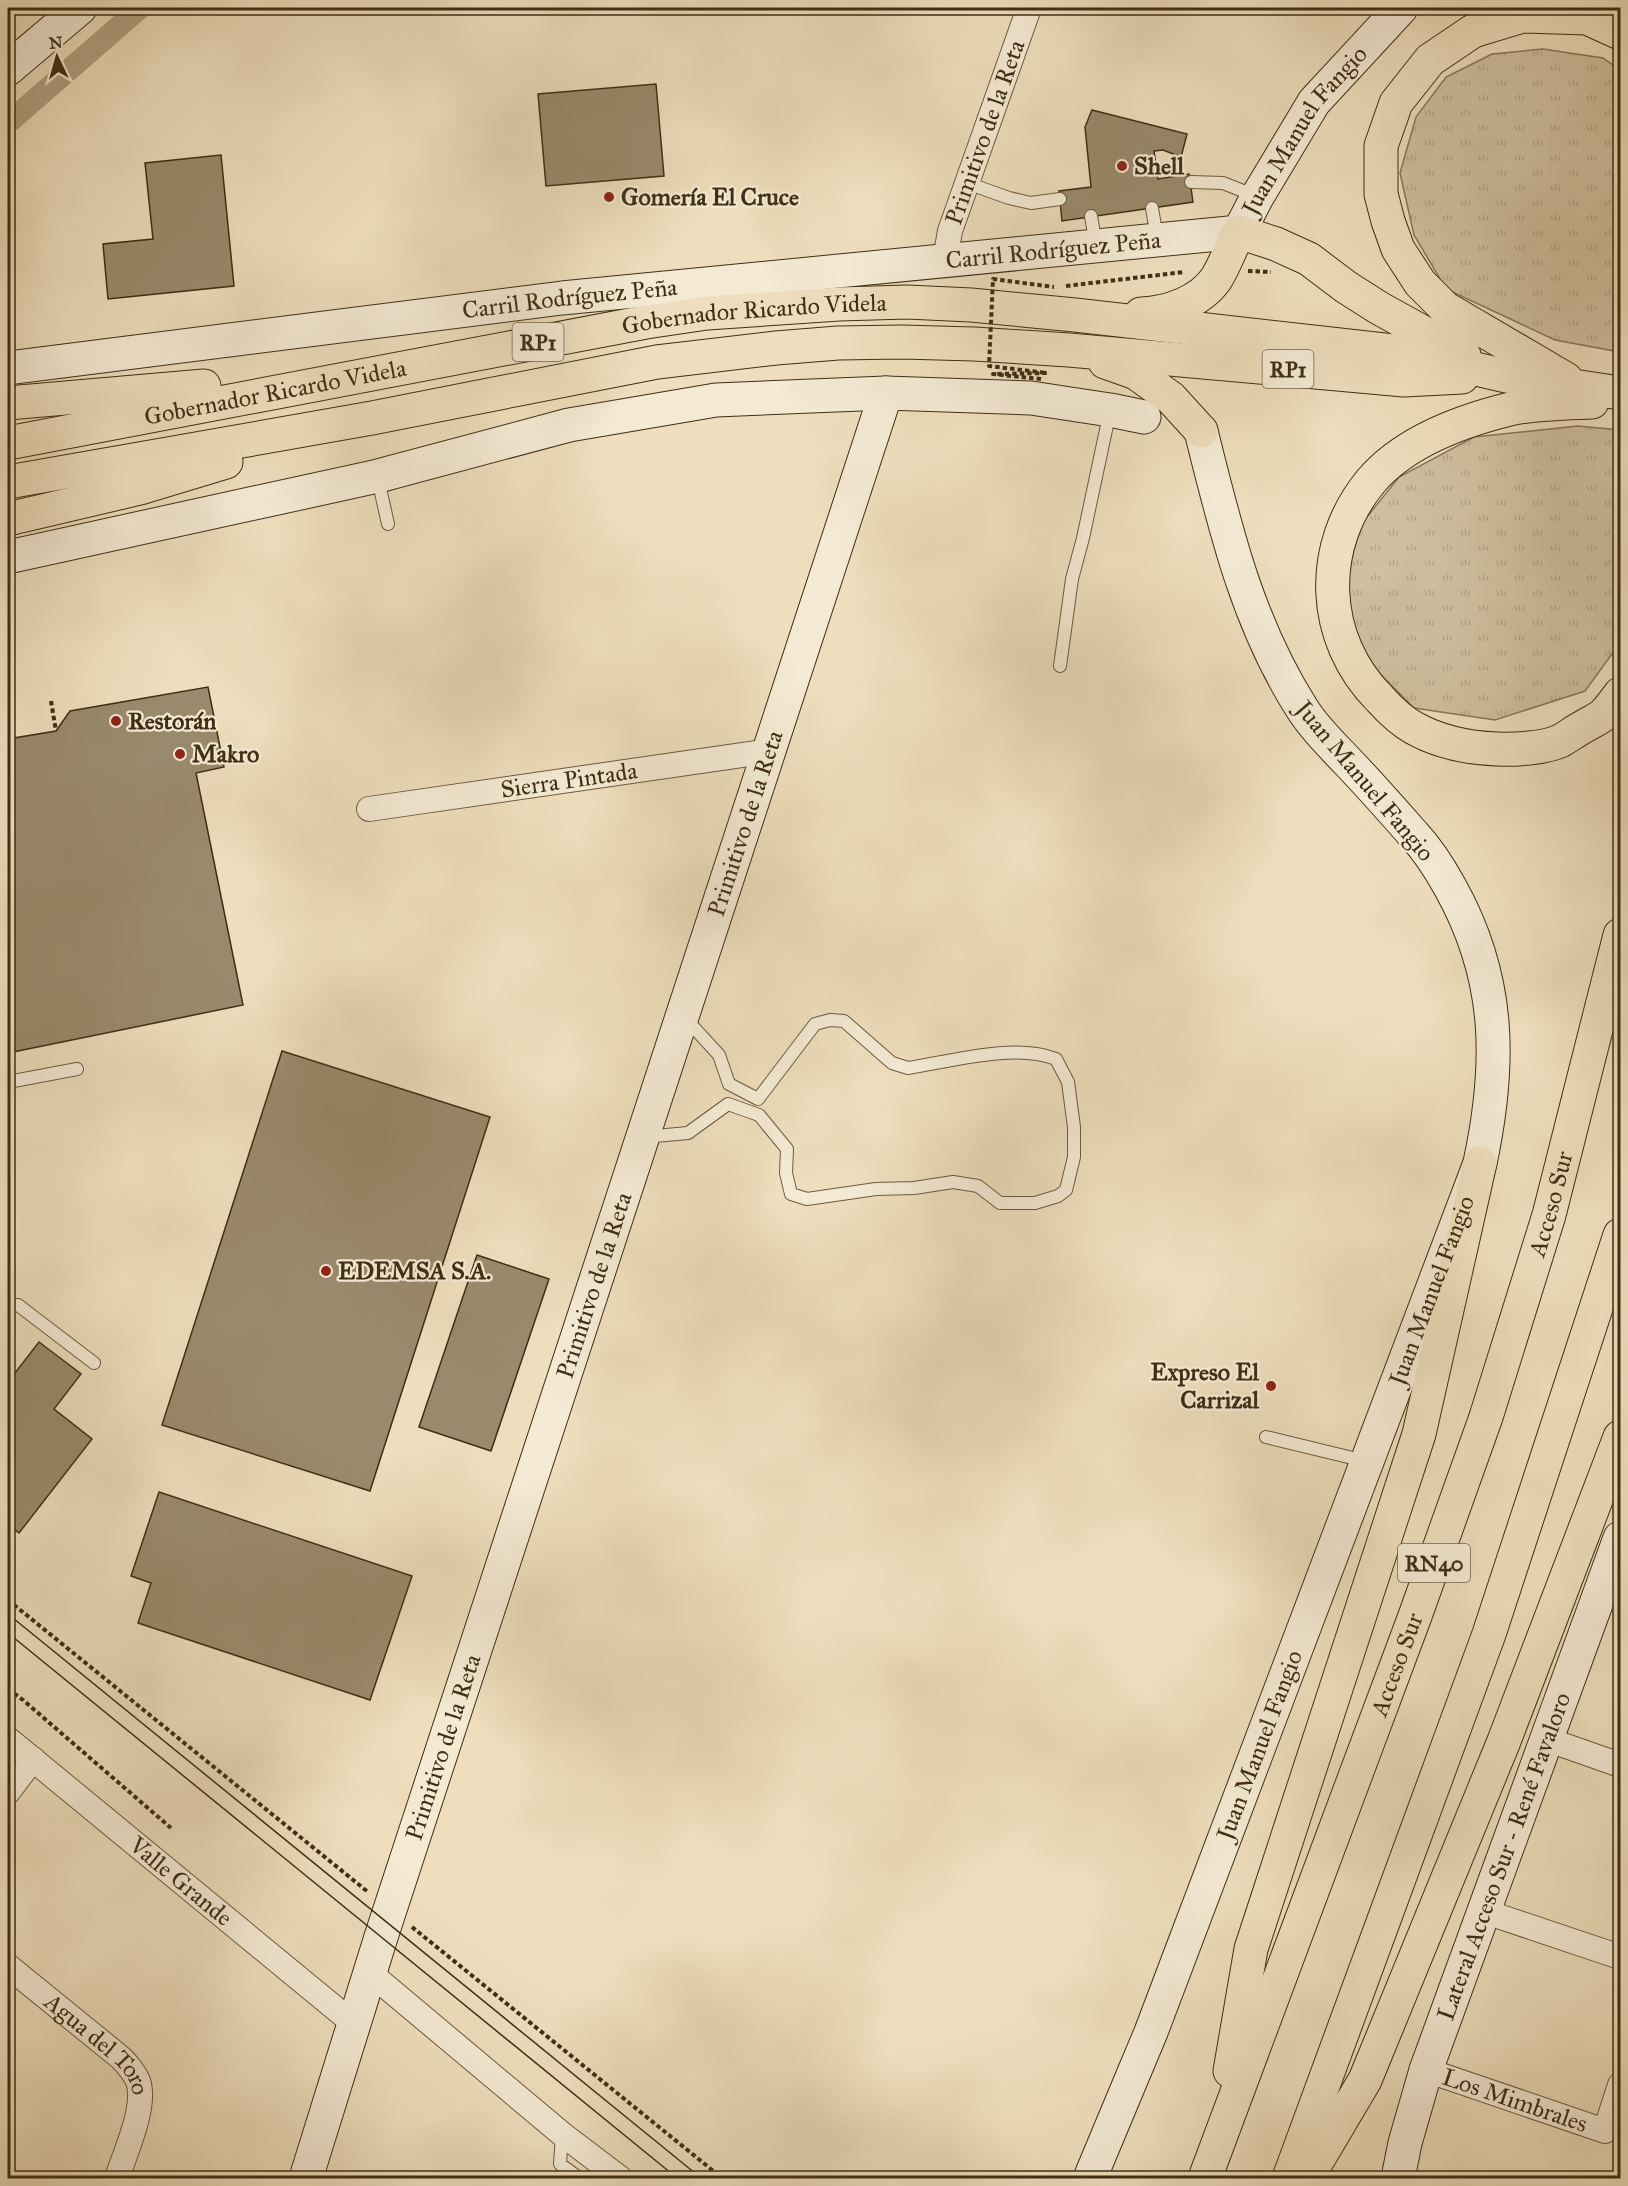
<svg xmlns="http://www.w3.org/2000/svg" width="1628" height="2186" font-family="'IM FELL Great Primer',serif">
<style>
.grass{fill:url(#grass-tufts);stroke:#88775a;stroke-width:1.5}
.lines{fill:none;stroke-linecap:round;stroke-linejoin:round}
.canal{stroke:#b2a284;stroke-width:22}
.building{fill:#9a8a6c;stroke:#3f2e14;stroke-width:1.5}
.lane-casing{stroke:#6b5a3e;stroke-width:14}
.street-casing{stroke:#6b5a3e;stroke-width:26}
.secondary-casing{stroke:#3f2e14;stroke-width:35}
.highway-casing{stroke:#3f2e14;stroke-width:35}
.path{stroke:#3f2e14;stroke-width:4;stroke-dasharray:4.5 3;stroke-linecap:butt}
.lane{stroke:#f4ead4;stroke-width:12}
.street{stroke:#f4ead4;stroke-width:24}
.secondary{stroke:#f4ead4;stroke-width:33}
.highway{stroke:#eedebd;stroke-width:33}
.tram{stroke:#3f2e14;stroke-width:1.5}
.path-bridge{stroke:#3f2e14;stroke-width:4;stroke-dasharray:4.5 3;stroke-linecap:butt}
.poi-dot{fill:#8f2418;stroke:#f4ead4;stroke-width:2}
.labels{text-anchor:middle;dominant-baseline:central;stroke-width:4.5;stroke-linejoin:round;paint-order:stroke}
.shield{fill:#f4ead4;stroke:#75664e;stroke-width:1.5}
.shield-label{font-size:22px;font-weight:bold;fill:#3f2e14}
.street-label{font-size:24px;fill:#3f2e14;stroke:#f4ead4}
.poi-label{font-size:24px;font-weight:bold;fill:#3f2e14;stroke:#f4ead4;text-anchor:start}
</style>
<defs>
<pattern id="grass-tufts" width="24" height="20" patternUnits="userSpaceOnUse" patternTransform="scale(1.5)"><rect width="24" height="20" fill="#d0c0a0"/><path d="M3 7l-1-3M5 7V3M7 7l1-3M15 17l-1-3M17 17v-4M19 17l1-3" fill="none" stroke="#b4a589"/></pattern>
</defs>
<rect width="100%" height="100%" fill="#eedebd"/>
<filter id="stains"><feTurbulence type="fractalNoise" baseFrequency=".00333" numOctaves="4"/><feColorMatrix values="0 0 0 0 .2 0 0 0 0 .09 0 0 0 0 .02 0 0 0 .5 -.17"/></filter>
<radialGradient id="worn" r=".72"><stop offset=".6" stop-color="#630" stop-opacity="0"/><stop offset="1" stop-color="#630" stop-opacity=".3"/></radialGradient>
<path class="grass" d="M1543 49 1603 58 1620 70V352L1555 340 1446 289 1414 235 1400 173 1416 117 1446 77 1492 54Z
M1578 426 1620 430V643L1585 691 1495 720 1414 708 1364 658 1348 610V564L1363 522 1399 477 1474 437Z"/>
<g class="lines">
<path class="canal" d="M8 123 140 8"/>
</g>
<path class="building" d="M656 84 664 176 546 186 538 94Z
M1092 110 1187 134 1181 157 1163 150 1154 151 1158 179 1189 174 1193 202 1062 221 1059 191 1091 187 1085 127Z
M221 155 234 286 108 299 103 244 153 239 145 163Z
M208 687 224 767 196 773 243 1005 8 1053V739L56 731 70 711Z
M282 1051 490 1117 370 1491 162 1425Z
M477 1255 549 1279 491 1451 419 1427Z
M39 1342 81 1374 54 1409 92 1439 19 1533 8 1524V1367L15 1373Z
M159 1492 412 1576 370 1700 138 1623 151 1583 131 1576Z"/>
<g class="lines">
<defs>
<path id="lane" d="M1191 182 1223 183 1256 196
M967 183 1009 198 1031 203 1060 199
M1152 208 1157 238
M1091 216 1096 246
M378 479 388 524
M1060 666 1072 579 1083 538 1110 411
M8 1082 77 1069
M644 1137 688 1133 728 1104 759 1115 787 1149 786 1173 791 1194 807 1199 876 1189 914 1188 953 1182 978 1186 1000 1203H1035L1058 1196 1066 1190 1074 1157V1127L1068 1082 1056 1059C1014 1043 953 1061 908 1068L892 1063 844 1021 830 1020 815 1024 758 1099 729 1084 719 1055 685 1018
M8 1306 18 1305 94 1363
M1266 1437 1365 1461
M562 2135 560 2164 579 2178"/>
<g id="street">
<path id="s1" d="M945 260 950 231 1029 8"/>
<path id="s2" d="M369 809 770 751"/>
<path id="s3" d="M8 1739 353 2023"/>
<path d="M1546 1739 1620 1765"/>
<path d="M8 1792 33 1759"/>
<path d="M1483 1911 1620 1957"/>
<path id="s4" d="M8 1966 121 2058C128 2065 134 2072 138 2081 147 2106 125 2153 117 2178"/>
<path d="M370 1973 562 2134 620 2178"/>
<path id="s5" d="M1426 2070 1605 2131 1620 2085"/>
</g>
<g id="secondary">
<path d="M8 69 80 8"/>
<path id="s6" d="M8 368 562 298 1239 232 1257 197 1314 102 1401 8"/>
<path d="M8 557 378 476 569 425 716 400 886 393 1031 398 1110 410 1144 417"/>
<path id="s7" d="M306 2178 381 1937 886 393"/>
<path id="s8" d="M1090 2178 1151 2032 1480 1163C1501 1064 1501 978 1450 887 1440 869 1428 850 1414 835 1392 810 1370 785 1347 761 1332 745 1315 729 1303 710 1248 625 1225 528 1201 431"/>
<path id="s9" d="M1398 2178 1405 2143 1426 2070 1620 1538"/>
</g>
<g id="highway">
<path d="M1141 314C1168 313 1200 302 1216 279 1225 265 1231 247 1239 232L1276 244 1309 259 1346 287 1379 308 1464 355"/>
<path d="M1105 362 1136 373 1171 398 1201 431"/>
<path d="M1566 379 1445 308 1420 283 1398 249 1388 221 1381 194V146L1396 103 1430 60 1473 31 1523 16 1587 18 1620 33"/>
<path d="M1592 402C1565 403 1536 403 1510 409 1461 421 1405 441 1371 481 1317 546 1320 639 1380 699 1390 710 1401 721 1414 728 1439 742 1469 748 1497 749 1514 750 1545 748 1560 741 1568 737 1575 731 1583 727 1589 723 1597 720 1603 715 1609 709 1615 701 1620 694"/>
<path d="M8 403 204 386"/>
<path id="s10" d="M8 443 646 322 707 313 839 304 907 302 971 305 1075 315 1402 352 1506 376 1620 393"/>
<path d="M8 482 372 418 657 362 776 348 838 343 902 342 974 344 1069 350 1404 380 1462 377"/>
<path d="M8 519 140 488 226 462"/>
<path d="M1230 2071 1251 1949 1419 1434 1480 1163"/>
<path id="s11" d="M1205 2178 1415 1616 1486 1417 1549 1215 1620 935"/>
<path d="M1289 2178 1489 1634 1620 1235"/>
<path d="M1307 2178 1365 2080 1504 1741 1620 1437"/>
</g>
</defs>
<use href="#lane" class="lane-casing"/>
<use href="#street" class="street-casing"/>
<use href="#secondary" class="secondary-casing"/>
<use href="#highway" class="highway-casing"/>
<path class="path" d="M1248 271 1271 272
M1066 286 1184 272
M51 701 56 731
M8 1600 368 1892
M8 1689 23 1700 171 1828
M412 1927 722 2178"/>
<use href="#lane" class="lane"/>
<use href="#street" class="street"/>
<use href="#secondary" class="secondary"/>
<use href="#highway" class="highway"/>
<path class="tram" d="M8 1614 701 2178
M8 1633 677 2178"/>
<path class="path-bridge" d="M1041 379 993 374 1047 373 989 366 993 279 1054 287"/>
</g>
<g class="poi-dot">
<circle cx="1122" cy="166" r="6"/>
<circle cx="609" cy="197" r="6"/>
<circle cx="116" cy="721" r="6"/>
<circle cx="180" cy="754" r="6"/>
<circle cx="326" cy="1271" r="6"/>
<circle cx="1271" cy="1386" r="6"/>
</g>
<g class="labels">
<g class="shield">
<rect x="512.5" y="323" width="51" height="38" rx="4.5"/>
<rect x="1262.5" y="350" width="51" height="38" rx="4.5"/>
<rect x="1398" y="1544" width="72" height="38" rx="4.5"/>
</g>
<g class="shield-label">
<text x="538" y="342">RP1</text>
<text x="1288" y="369">RP1</text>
<text x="1434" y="1563">RN40</text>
</g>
<g class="street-label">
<text stroke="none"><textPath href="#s6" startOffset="1360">Juan Manuel Fangio</textPath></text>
<text stroke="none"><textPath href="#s1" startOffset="134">Primitivo de la Reta</textPath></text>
<text stroke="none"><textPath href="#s6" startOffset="1052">Carril Rodríguez Peña</textPath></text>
<text stroke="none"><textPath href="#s6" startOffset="566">Carril Rodríguez Peña</textPath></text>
<text stroke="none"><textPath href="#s10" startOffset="758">Gobernador Ricardo Videla</textPath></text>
<text stroke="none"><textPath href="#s10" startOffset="272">Gobernador Ricardo Videla</textPath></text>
<text stroke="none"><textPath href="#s2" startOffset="202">Sierra Pintada</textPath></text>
<text transform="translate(1365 781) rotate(50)">Juan Manuel Fangio</text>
<text stroke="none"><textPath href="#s7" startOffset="1424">Primitivo de la Reta</textPath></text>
<text stroke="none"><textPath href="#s11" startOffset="1034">Acceso Sur</textPath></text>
<text stroke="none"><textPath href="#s7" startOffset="938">Primitivo de la Reta</textPath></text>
<text stroke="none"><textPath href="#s8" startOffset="951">Juan Manuel Fangio</textPath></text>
<text stroke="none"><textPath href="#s11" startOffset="548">Acceso Sur</textPath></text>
<text stroke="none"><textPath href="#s8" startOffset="465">Juan Manuel Fangio</textPath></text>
<text stroke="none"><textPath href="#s7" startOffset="452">Primitivo de la Reta</textPath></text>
<text stroke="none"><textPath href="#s9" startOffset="339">Lateral Acceso Sur - René Favaloro</textPath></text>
<text stroke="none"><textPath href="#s3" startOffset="224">Valle Grande</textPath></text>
<text stroke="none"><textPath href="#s4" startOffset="120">Agua del Toro</textPath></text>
<text stroke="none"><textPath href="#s5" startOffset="94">Los Mimbrales</textPath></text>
</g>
<g class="poi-label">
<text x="1134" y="166">Shell</text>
<text x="621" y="197">Gomería El Cruce</text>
<text x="128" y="721">Restorán</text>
<text x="192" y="754">Makro</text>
<text x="338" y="1271">EDEMSA S.A.</text>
<text x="1259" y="1372" text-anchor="end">Expreso El<tspan x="1259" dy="28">Carrizal</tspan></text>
</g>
</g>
<rect width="1628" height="2186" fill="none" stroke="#eedebd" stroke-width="30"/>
<rect x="9" y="9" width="1610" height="2168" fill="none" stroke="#3f2e14" stroke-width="3"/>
<rect x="15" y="15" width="1598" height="2156" fill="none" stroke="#3f2e14" stroke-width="1.5"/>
<g transform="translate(57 57) rotate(355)" stroke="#f4ead4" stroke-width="4.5" paint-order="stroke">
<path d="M0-4.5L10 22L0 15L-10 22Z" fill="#3f2e14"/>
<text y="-9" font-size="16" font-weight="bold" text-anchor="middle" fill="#3f2e14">N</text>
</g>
<rect width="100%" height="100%" filter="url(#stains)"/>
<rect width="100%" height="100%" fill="url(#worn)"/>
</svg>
